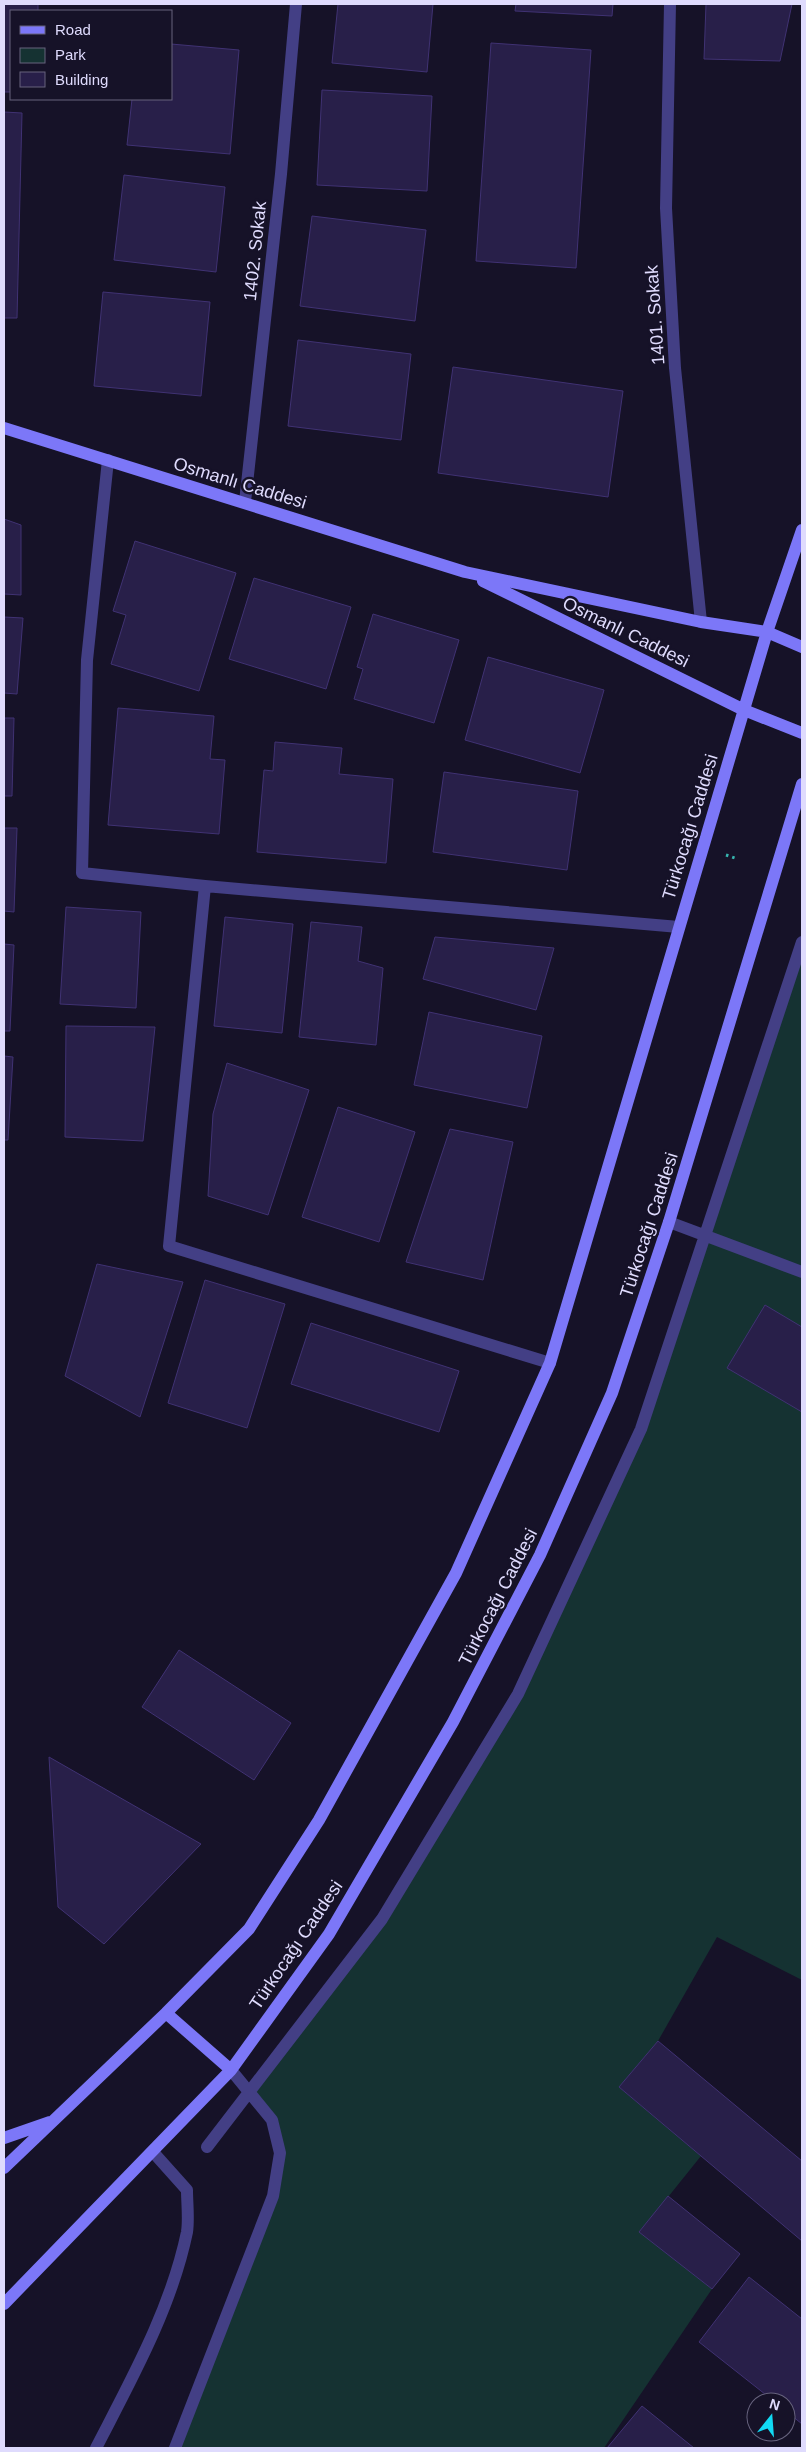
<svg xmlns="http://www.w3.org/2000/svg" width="806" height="2452" font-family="Helvetica,sans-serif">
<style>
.green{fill:#153232}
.building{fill:#281f49;stroke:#403273}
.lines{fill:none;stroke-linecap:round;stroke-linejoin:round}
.path{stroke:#37b5b0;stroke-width:3;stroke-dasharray:2.5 4;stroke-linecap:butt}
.lane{stroke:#433f85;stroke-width:12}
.street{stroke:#433f85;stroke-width:12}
.secondary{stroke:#7c77f8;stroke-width:12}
.labels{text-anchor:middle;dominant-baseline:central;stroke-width:5;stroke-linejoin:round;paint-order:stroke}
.street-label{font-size:18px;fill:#dfdbfd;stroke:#161228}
</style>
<rect width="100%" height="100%" fill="#161228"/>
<path class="green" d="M802 941V1980L717 1937 658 2041 619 2087 701 2156 640 2232 712 2289 604 2448H175L273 2196 280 2153 272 2120 250 2093 382 1919 518 1694 641 1429Z"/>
<path class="building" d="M4 4H38V11H11V92H4Z
M338 4H433L427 72 332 63Z
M516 4H613L612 16 515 11Z
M706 4H792L780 61 704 59Z
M491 43 591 50 576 268 476 261Z
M171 44 239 50 230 154 127 145 132 99H171Z
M322 90 432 96 427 191 317 185Z
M4 112 22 113 17 318H4Z
M124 175 225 187 216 272 114 260Z
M312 216 426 230 415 321 300 306Z
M103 292 210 302 201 396 94 386Z
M298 340 411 354 401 440 288 426Z
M453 367 623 391 608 497 438 473Z
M4 519 21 525V595L4 594Z
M135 541 236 573 199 691 111 664 126 615 113 611Z
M254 578 351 607 326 689 229 659Z
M373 614 459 640 434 723 354 699 363 669 357 667Z
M4 617 23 618 17 694 4 693Z
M488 657 604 690 580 773 465 740Z
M118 708 214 716 210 759 225 760 219 834 108 825Z
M4 718H14L12 796H4Z
M275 742 342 748 339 774 393 779 386 863 257 852 264 770 273 771Z
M444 772 578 791 567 870 433 852Z
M4 828H17L14 912 4 911Z
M66 907 141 912 136 1008 60 1004Z
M225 917 293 924 282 1033 214 1026Z
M311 922 362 927 358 961 383 968 376 1045 299 1037Z
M435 937 554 948 536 1010 423 979Z
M4 944 14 945 10 1031H4Z
M429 1012 542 1036 527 1108 414 1085Z
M66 1026 155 1027 143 1141 65 1137Z
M4 1056 13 1057 8 1140H4Z
M227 1063 309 1090 268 1215 208 1196 213 1114Z
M338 1107 415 1132 379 1242 302 1217Z
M450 1129 513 1142 483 1280 406 1262Z
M97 1264 183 1282 140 1417 65 1376Z
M205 1280 285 1304 247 1428 168 1403Z
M765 1305 802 1327V1412L727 1368Z
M311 1323 459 1371 439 1432 291 1384Z
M179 1650 291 1723 254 1780 142 1707Z
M49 1757 201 1844 104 1944 58 1907Z
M658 2041 802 2161V2241L619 2087Z
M668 2196 740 2254 712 2289 639 2232Z
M749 2277 802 2319V2424L786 2411V2402H775L699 2342Z
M642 2406 694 2448H607Z"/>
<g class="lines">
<path class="path" d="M726 855 735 858"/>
<path class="lane" d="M669 1222 802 1272
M207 2147 382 1919 518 1694 641 1429 802 942
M96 2448C131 2380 171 2309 187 2232 189 2219 187 2203 187 2190L153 2152
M175 2448 273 2196 280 2153 272 2120 231 2070"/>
<path class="street" d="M670 4 666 208 675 368 701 622
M108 460 87 660 82 873 205 886 679 927
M245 502 281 174 296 4
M205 886 169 1246 550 1363"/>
<path class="secondary" d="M4 428 465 572 701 622 767 632 802 647
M483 581 744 710 802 733
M166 2013 231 2070
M4 2138 50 2122
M4 2168 166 2013 249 1929 319 1820 456 1573 550 1363 767 632 802 530
M4 2304 231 2070 329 1934 453 1722 540 1555 612 1393 669 1222 802 784"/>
</g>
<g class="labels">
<g class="street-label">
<text transform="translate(255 251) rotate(-84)">1402. Sokak</text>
<text transform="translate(655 315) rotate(-94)">1401. Sokak</text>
<text transform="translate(240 483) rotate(17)">Osmanlı Caddesi</text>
<text transform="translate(626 632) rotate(26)">Osmanlı Caddesi</text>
<text transform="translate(690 827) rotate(-73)">Türkocağı Caddesi</text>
<text transform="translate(649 1225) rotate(-72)">Türkocağı Caddesi</text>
<text transform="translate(498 1597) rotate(-63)">Türkocağı Caddesi</text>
<text transform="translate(296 1945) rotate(-56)">Türkocağı Caddesi</text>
</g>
</g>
<rect width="806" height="2452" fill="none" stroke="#dfdbfd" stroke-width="10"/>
<rect x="10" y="10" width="162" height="90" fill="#161228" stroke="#66627d"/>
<rect x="20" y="26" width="25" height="8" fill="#7c77f8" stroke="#66627d"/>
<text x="55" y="35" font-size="15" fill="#dfdbfd">Road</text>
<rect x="20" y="48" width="25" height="15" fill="#153232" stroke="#66627d"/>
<text x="55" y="60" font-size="15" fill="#dfdbfd">Park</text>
<rect x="20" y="72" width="25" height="15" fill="#281f49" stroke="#66627d"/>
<text x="55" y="85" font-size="15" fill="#dfdbfd">Building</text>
<g transform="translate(771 2417) rotate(17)"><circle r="24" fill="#161228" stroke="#66627d"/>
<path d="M0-4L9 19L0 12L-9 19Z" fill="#11d9f3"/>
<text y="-8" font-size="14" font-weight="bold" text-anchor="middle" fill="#dfdbfd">N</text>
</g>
</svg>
